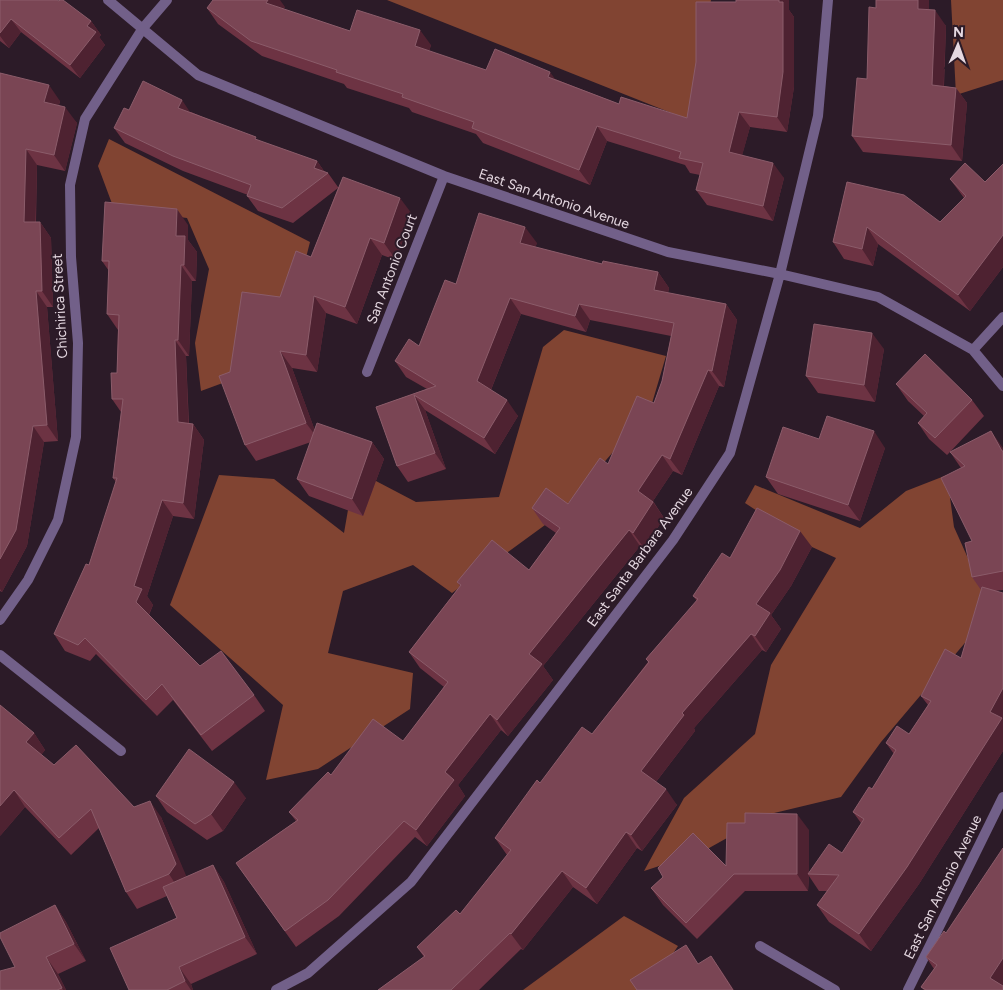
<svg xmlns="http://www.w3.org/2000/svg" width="1003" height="990" font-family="Figtree,sans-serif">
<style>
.forest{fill:#814432}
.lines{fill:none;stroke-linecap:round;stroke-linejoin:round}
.street{stroke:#726089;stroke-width:10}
.wall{fill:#6d3343}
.shaded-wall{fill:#4e2231}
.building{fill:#7a4554;stroke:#8b5c6a}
.labels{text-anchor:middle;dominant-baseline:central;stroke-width:4;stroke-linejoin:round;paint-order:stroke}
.street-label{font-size:14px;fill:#e5d8e1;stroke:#2c1b28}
</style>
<rect width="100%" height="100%" fill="#2c1b28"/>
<path class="forest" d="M387 0H711L689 120Z
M951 0H1003V80L956 95Z
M109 139 310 242 294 305 239 377 201 391 195 343 209 269 187 218 114 209 98 166Z
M564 330 666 356 650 410 556 517 452 593 413 565 343 591 328 653 413 673 410 709 318 769 266 780 283 705 170 605 219 475 274 479 344 533 353 481H376L416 502 499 497 543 347Z
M947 475 954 527 984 594 975 631 881 742 841 797 770 814 702 852 644 871 684 798 755 734 771 665 836 558 812 547 745 503 755 485 860 528 906 491Z
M624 916 678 946 649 990H523Z"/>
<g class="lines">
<path class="street" d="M108 0 198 75 444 176 668 252 780 274 878 297 973 350 1003 386
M973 350 1003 317
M367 372 444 176
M0 620 28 580 58 520 76 437 78 343 71 257 70 185 85 119 143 28 167 0
M0 655 121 751
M760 946 835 990
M276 990 308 973 411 882 673 540 730 453 780 274 818 116 828 0
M908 990 1003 797"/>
</g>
<path class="wall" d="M0 0 91 21 101 35 99 37 105 45 80 78 21 32 9 48 0 41Z
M876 0H929V9L946 26 944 86 956 88 967 103 962 161 863 152 852 136 867 79 876 8Z
M285 7 283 9 350 31 431 45 429 51 486 70 555 79 619 104 687 118 789 10 794 17V87L787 132 750 127 742 155 784 178 773 221 707 205 696 190 700 175 690 173 685 165 607 141 590 185 483 143 476 134 412 112 409 108 347 88 344 84 262 56 218 24 207 8Z
M0 73 60 101 59 105 77 123 65 171 37 165 36 222H40L51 238 53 307H47L58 441 44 442 27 546 2 592 0 591Z
M129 110 191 112 259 141 317 161 324 171 328 173 338 187 412 214 396 260 382 255 357 324 326 313 317 372 292 368 315 431 372 442 384 459 363 516 309 496 297 479 311 442 256 461 245 445 230 372 280 297 311 257 338 188 293 223 258 211 247 196 248 195 183 171 125 143 114 128Z
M1003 164V267L970 311 878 244 873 266 844 259 833 242 847 182 940 222 964 198 950 179 985 182Z
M188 225V240L197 252 196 281H192L189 356H186L189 424H193L204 440 194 519 173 516 147 596 153 605 149 615 200 666 254 695 265 711 212 751 173 700 157 716 96 654 90 661 65 651 54 634 89 565 116 482 113 478 121 412 112 399 117 373 118 330 107 314 109 271 102 261Z
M537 243 535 247 602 264 658 272 669 288 668 293 726 304 737 320 724 387 719 386 682 475 673 471 653 501 664 518 644 548 640 546 543 666 553 680 508 736 501 730 458 785 465 796 427 846 415 837 339 916 296 947 236 863 296 821 289 812 331 775 403 741 444 687 420 668 409 652 460 586 457 582 529 570 556 533 543 524 532 508 568 504 608 464 654 403 662 381 671 336 590 320 586 332 521 314 491 390 518 416 495 454 425 410 446 469 408 482 397 466 376 407 427 389 406 377 395 361 419 346 456 284Z
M884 349 875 402 818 393 806 376Z
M896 384 972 400 984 416 950 452 1003 448V590L995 591 1003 593V751L919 884 871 951 829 922 817 905 827 891H819L809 876 808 891H745L697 939 663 905 651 888 663 877 726 866 809 830V873L842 853 861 823 853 812 872 789 894 754 886 743 909 734 928 705 921 696 961 658 981 590 972 577V541L961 468 950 452 947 455 929 439 918 423 924 416 908 401Z
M819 439 885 448 860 521 778 494 766 477Z
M812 547 791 586 771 615 781 629 766 652 762 650 694 728 695 731 656 782 677 805 642 851 637 848 597 904 573 887 523 950 521 949 479 990H378L424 957 417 947 460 914 507 855 495 838 540 783 592 734 648 662 646 659 697 601 693 596 730 558Z
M34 733 45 750 41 755 54 765 134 807 161 817 186 877 213 865 224 882 257 954 191 984 193 990H129L177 918 167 896 137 909 126 892 99 828 71 855 25 807 0 836Z
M156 796 246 798 223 831 207 840 167 812Z
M55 905 66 922 86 961 58 974 66 990H0Z
M946 933 1003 990H924L921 987 934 969 926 957Z"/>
<path class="shaded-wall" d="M268 0H280L285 7 276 18 266 3Z
M779 0H789V10L794 17V87L787 132 777 117Z
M918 0H929V25L918 9Z
M935 10 946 26 943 101 932 85Z
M11 19 21 32 9 48 0 36V33Z
M91 21 101 35 99 37 105 45 80 78 70 65 87 26Z
M420 30 431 45 426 61 415 46Z
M550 72 561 87 548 77Z
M49 85 60 101 55 118 44 102Z
M956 88 967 103 962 161 951 145Z
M182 100 192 115 178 108Z
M65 107 77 123 65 171 54 155Z
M739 112 750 127 739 167 729 152Z
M597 126 607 141 590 185 579 170Z
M26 149 37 165 35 238 24 222Z
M317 161 326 174 314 168Z
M773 163 784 178 773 221 763 206Z
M400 198 412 214 396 260 384 243Z
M177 209 188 225V240L197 252 196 281 184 265 176 236Z
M40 222 51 238 53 307 42 291Z
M525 227 537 243 531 259 520 243Z
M867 227 878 244 873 266 862 249Z
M1003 235V267L970 311 958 295Z
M370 238 382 255 357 324 345 307Z
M181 265 192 281 189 356 178 340Z
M658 272 669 288 665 306 654 290Z
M36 291 47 307 58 441 47 425Z
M314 296 326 313 317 372 306 355Z
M510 298 521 314 488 397 477 381Z
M579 304 590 320 586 332 575 316Z
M726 304 737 320 724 387 712 371Z
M872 333 884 349 875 402 864 385Z
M175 340 186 356 189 439 178 422Z
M280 351 292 368 318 439 306 423Z
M708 370 719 386 682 475 670 459Z
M414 395 425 410 446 469 435 453Z
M507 400 518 416 495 454 484 438Z
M193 424 204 440 194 519 183 503Z
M33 426 44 442 27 546 2 592 0 589V559Z
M874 431 885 448 860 521 848 505Z
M991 431 1003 448V453Z
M372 442 384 459 363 516 352 499Z
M662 455 673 471 649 507 638 491Z
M162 500 173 516 147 596 153 605 147 618 136 602 134 586Z
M653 502 664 518 644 548 633 533Z
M629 530 640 546 543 666 553 680 508 736 497 720 529 654Z
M800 531 812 547 791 586 771 615 781 629 766 652 755 636 756 604Z
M751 634 762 650 694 728 695 731 652 787 641 771 682 713Z
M1003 688V751L919 884 871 951 859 934 990 712Z
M490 714 501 730 458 785 465 796 427 846 416 830 445 772Z
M34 733 45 750 38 759 26 742Z
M234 782 246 798 223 831 211 814Z
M666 789 677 805 642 851 631 835Z
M14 790 25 807 0 836V806Z
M150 801 161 817 188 880 180 891 169 874Z
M797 814 809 830V874H808L809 876 808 891 797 874Z
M626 832 637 848 597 904 586 888Z
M213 865 224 882 257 954 245 937Z
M562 871 573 887 523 950 511 934Z
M55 905 66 922 86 961 74 944Z
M711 956 723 973 734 990H733Z
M46 957 58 974 66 990H63L62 988Z
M1003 958V990L990 978Z
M179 967 191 984 193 990H191L185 981Z"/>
<path class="building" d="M0 0H57L59 1 60 0H63L91 21 87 26 96 32 70 65 11 19 0 33Z
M213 0H268L266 3 350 31 357 10 420 30 415 46 486 70 495 49 550 72 548 77 619 104 621 97 687 118 696 62V2H736V0H779V2H783V72L777 117 739 112 729 152 773 163 763 206 696 190 703 163 679 158 681 152 597 126 579 170 472 128 474 122 402 97 403 94 336 72 337 70 251 41 207 8Z
M876 0H918V9L935 10 932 85 956 88 951 145 852 136 857 78 867 79 869 7 876 8Z
M0 73 49 85 44 102 65 107 54 155 26 149 24 222H40L42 291H36L47 425 33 426 16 530 0 559Z
M143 81 182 100 178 108 256 137 255 139 317 161 314 168 328 173 282 208 247 196 251 185 173 156 114 128 124 108 129 110Z
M965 163 985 182 1003 164V235L958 295 867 227 862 249 833 242 847 182 904 195 940 222 966 196 950 179Z
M343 177 400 198 384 243 370 238 345 307 314 296 306 355 280 351 306 423 245 445 219 376 230 372 242 292 280 297 296 251 311 257Z
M105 202 177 209 176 236H185L184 265H181L178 340H175L178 422 193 424 183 503 162 500 134 586 142 589 136 602 200 666 221 651 254 695 201 735 162 684 146 700 85 638 78 645 54 634 86 564 89 565 117 478H113L123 399H112L111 373H117L119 315 107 314 109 261H102Z
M479 213 525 227 520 243 602 264 603 261 658 272 654 290 726 304 712 371 708 370 670 459 662 455 638 491 653 502 633 533 629 530 529 654 542 664 497 720 490 714 445 772 454 780 416 830 404 821 328 900 285 931 236 863 298 820 289 812 328 772 331 775 373 719 403 741 448 682 409 652 461 585 457 582 492 540 529 570 560 528 532 508 546 488 568 504 600 458 608 464 637 396 654 403 662 381 674 323 579 304 575 316 510 298 477 381 507 400 484 438 414 395 435 453 397 466 376 407 436 386 395 361 409 339 419 346 445 280 456 284Z
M814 324 872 333 864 385 806 376Z
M925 354 972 400 935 438 918 423 927 413 896 384Z
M827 416 874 431 848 505 766 477 783 427 819 439Z
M317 423 372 442 352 499 297 479Z
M991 431 1002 451H1003V571L972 577 965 543 972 541 941 478 965 466 950 452Z
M757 508 800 531 780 570 756 604 770 613 755 636 751 634 682 713 684 715 641 771 666 789 631 835 626 832 586 888 562 871 511 934 510 933 451 990H378L425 956 417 947 456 910 460 914 511 850 495 838 537 780 540 783 582 727 592 734 649 662 646 659 698 599 693 596 722 553 730 558Z
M982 587 1003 593V688L990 712 1002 718 907 867 859 934 817 905 839 875 808 874 829 844 842 853 864 819 853 812 869 787 872 789 896 750 886 743 897 726 909 734 931 701 921 696 945 649 961 658Z
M0 705 34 733 26 742 54 765 76 745 134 807 150 801 176 864 169 874 126 892 91 809 59 838 14 790 0 806Z
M189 749 234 782 211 814 195 824 156 796Z
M745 813 797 814V874H734L686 923 651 888 663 877 658 868 693 833 726 866 727 823H745Z
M1003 848V958L990 978 1003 986V990H926L921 987 937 965 926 957 944 931 946 933Z
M213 865 245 937 179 967 185 981 167 990H129L110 948 177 918 163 887Z
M55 905 74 944 46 957 62 988 57 990H0V971L15 967 0 937V933Z
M686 945 698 964 711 956 733 990H637L630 980Z"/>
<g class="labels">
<g class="street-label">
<text transform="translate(554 199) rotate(19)">East San Antonio Avenue</text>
<text transform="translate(392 269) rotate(-69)">San Antonio Court</text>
<text transform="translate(60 306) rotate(-93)">Chichirica Street</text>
<text transform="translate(640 557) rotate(-54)">East Santa Barbara Avenue</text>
<text transform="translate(943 887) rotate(-64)">East San Antonio Avenue</text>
</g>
</g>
<g transform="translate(958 45) rotate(2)" stroke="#2c1b28" stroke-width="4" paint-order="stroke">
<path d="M0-4L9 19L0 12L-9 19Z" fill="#e5d8e1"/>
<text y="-8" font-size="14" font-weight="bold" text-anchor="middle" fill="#e5d8e1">N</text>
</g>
</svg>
